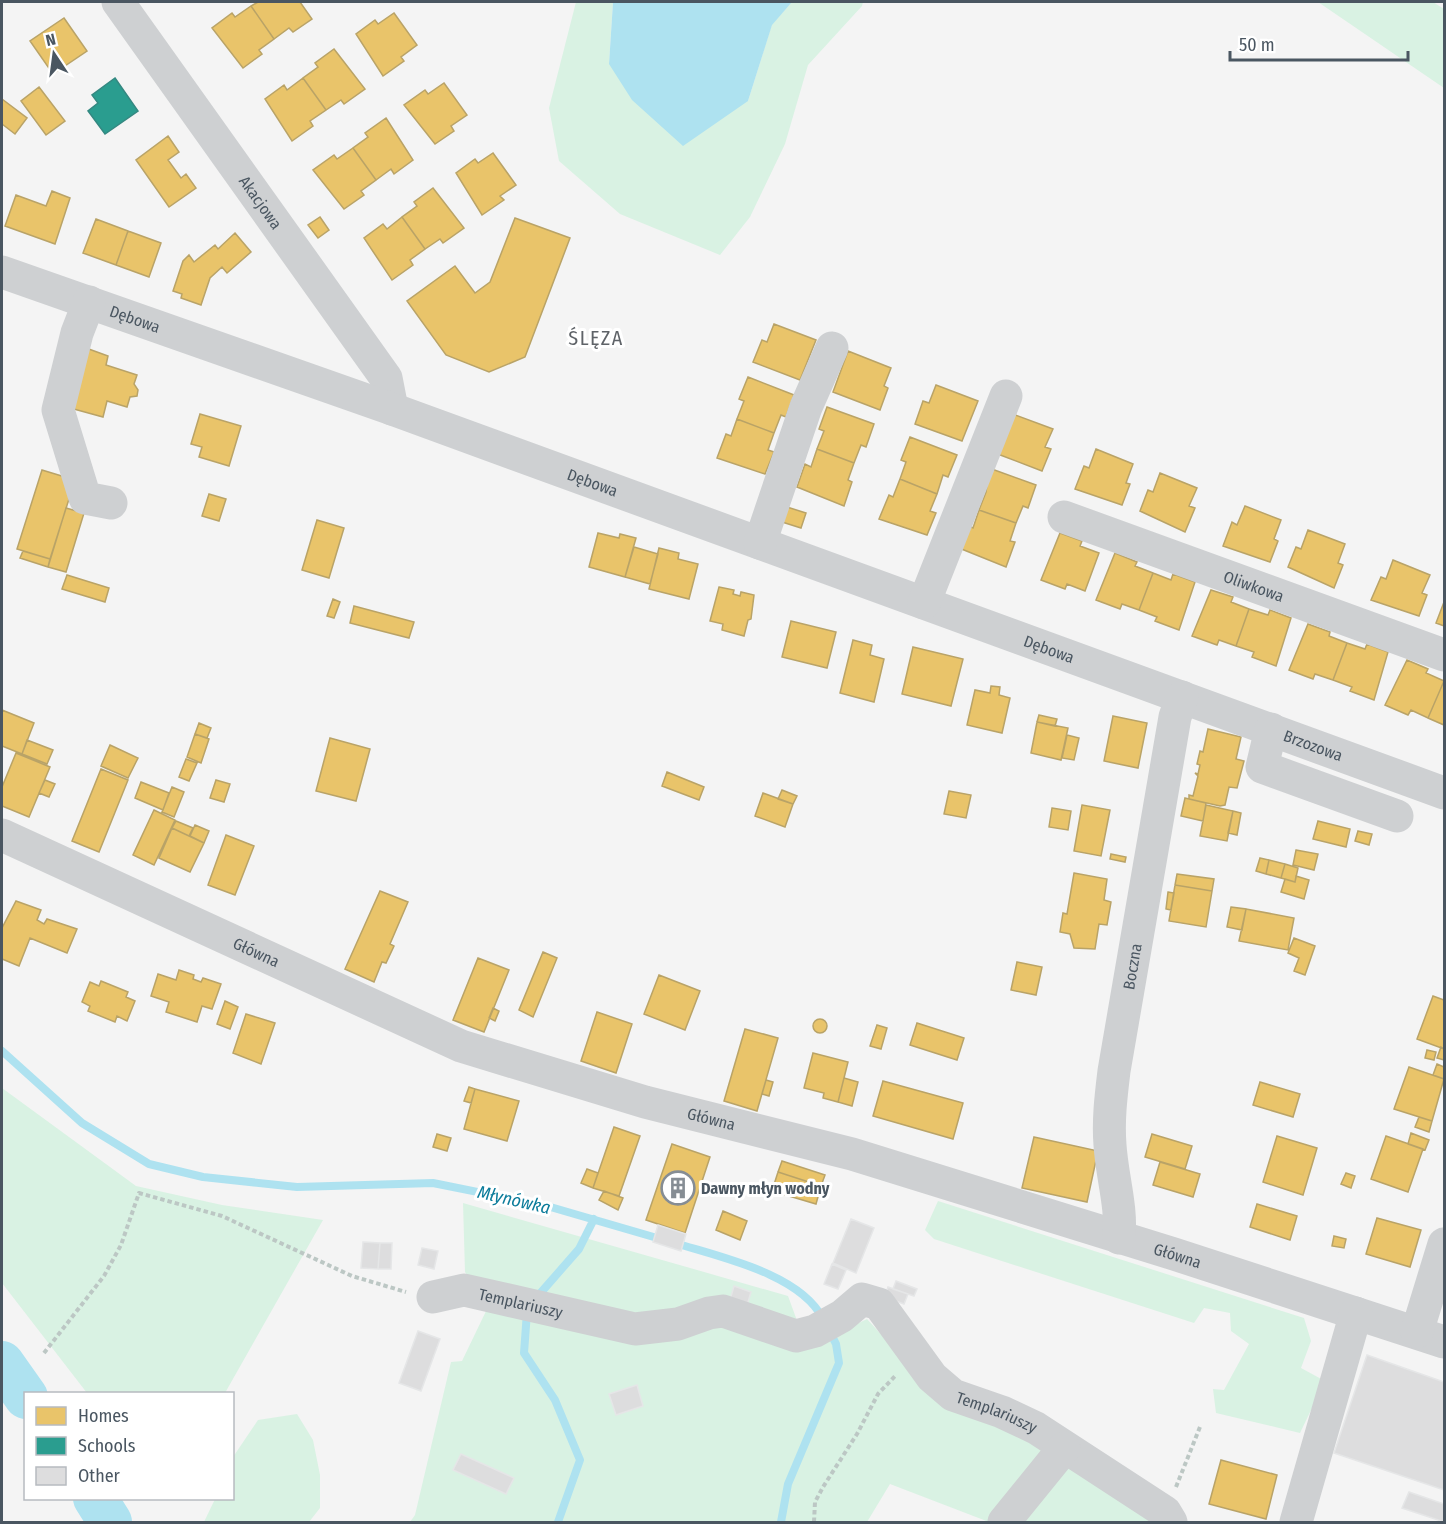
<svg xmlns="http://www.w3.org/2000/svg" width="1446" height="1524" font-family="'Fira Sans Condensed',sans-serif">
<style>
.green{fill:#d9f2e3}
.water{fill:#aee2f0}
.homes{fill:#e9c46a;stroke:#b9a367;stroke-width:1.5}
.schools{fill:#2a9d8f;stroke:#348881;stroke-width:1.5}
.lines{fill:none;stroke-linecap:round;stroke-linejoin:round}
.stream{stroke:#aee2f0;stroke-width:8}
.river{stroke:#aee2f0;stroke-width:44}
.building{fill:#ddddde;stroke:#e5e6e7;stroke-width:1.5}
.path{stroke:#bcc7c4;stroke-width:4;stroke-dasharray:4.5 3;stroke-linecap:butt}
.minor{stroke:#ced0d2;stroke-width:33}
.labels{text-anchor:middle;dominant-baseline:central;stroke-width:6;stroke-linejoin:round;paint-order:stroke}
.street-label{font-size:16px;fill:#4a5661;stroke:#fff}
.poi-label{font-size:16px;font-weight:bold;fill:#4a5661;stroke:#fff;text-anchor:start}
.water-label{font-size:18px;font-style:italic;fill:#0c7c9b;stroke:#fff}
.quarter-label{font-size:20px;letter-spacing:1.5px;fill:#5f6368;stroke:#fff}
</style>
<rect width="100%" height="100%" fill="#f4f4f4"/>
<path class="green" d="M576 2H613L609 64 748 101 772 24 792 2H863L862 6 808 65 785 144 750 217 720 255 620 214 559 161 549 108Z
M1318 2H1433L1444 9V88Z
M2 1088 136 1186 222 1205 323 1220 225 1393H87L2 1283Z
M938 1201 1304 1318 1311 1341 1301 1368 1325 1381 1300 1433 1216 1413 1213 1389 1224 1390 1249 1344 1231 1331 1230 1313 1204 1308 1194 1323 934 1239 925 1230Z
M463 1203 788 1296 807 1348 867 1319 922 1379 1047 1450 989 1522 890 1484 867 1522H410L415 1515 451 1362 462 1361 488 1307 465 1272Z
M297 1414 313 1440 320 1475V1508L309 1522H204L215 1499 232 1498 233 1457 258 1420Z
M1076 1462 1154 1522H1025L1022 1520 1050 1475Z"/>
<path class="water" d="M613 2H792L772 25 748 101 683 146 632 100 609 64Z"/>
<path class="homes" d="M258 2H300L312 19 293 32 289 28 274 39 251 6Z
M251 6 274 39 259 50 262 54 243 68 212 28 232 13 235 17Z
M394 13 417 45 401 57 404 61 383 76 356 34 375 20 378 24Z
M64 18 87 51 53 74 30 41Z
M334 49 365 89 344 104 341 100 326 110 303 78 318 67 315 63Z
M303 78 326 110 310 121 313 126 292 141 265 99 284 85 287 90Z
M444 83 467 115 451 126 454 131 435 144 404 105 425 90 428 94Z
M39 87 65 121 46 135 21 101Z
M2 99 27 118 15 134 2 124Z
M386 118 413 160 394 174 391 169 376 180 353 148 368 137 365 133Z
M168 136 179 152 168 160 181 178 186 174 196 188 169 207 136 160Z
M353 148 376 180 361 191 364 195 344 209 313 170 334 155 337 159Z
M493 153 516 185 500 196 504 200 482 215 456 173 475 159 478 163Z
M433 188 464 228 443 243 440 239 425 249 402 217 417 206 414 202Z
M52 191 70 198 55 244 5 226 16 195 46 206Z
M320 217 329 230 318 238 308 225Z
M402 217 425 249 410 260 413 265 392 280 364 238 383 224 387 229Z
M515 218 570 238 525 357 489 372 446 355 407 301 455 266 475 293 490 282Z
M96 219 128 231 116 265 83 253Z
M128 231 161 243 149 277 116 265Z
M235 233 251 252 227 273 222 267 210 278 201 305 181 298 182 294 173 291 183 261 189 255 194 262 215 245 218 249Z
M774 324 816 340 800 380 753 362 762 340 767 342Z
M86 348 108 356 106 365 137 375 134 384 138 390 137 396 130 397 127 407 107 401 103 417 70 408Z
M848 351 891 368 884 386 888 388 880 410 833 392Z
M748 377 794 395 786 417 781 415 774 433 737 419 744 401 739 399Z
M936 385 978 401 962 441 915 424 923 401 929 403Z
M827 407 874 424 866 447 861 445 854 463 817 449 824 431 819 429Z
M1010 413 1053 429 1045 447 1051 449 1042 471 995 453Z
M200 414 241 426 229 466 199 457 202 447 191 444Z
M737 419 774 433 768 450 774 452 765 474 717 458 726 434 731 436Z
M910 437 957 455 948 477 943 475 937 494 900 479 906 462 901 460Z
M817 449 854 463 848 480 852 482 844 506 797 487 805 464 811 467Z
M1096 449 1133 464 1126 483 1130 484 1122 505 1075 489 1084 466 1089 468Z
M989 468 1036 485 1028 508 1023 506 1016 523 979 510 986 492Z
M42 470 75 480 50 559 17 549Z
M1160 473 1197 488 1189 506 1195 508 1185 532 1140 511 1148 490 1153 492Z
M900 479 937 494 930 511 936 513 927 535 879 519 889 495 893 497Z
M209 494 226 499 219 521 202 516Z
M1245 506 1281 520 1274 539 1278 541 1270 562 1223 546 1232 522 1237 525Z
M787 507 806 513 801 528 782 522Z
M66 508 84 513 66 572 48 567Z
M979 510 1016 523 1010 541 1015 542 1006 567 959 548 967 525 973 528Z
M317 520 344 528 329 578 302 570Z
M1308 530 1345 544 1338 563 1343 565 1334 588 1288 567 1296 547 1301 549Z
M598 533 619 538 620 534 636 538 625 577 589 567Z
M1060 533 1082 541 1080 546 1099 553 1085 591 1067 584 1065 589 1041 580Z
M634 547 658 554 650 584 625 577Z
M659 548 679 553 678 559 698 564 689 599 649 589Z
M23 551 50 559 48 567 20 558Z
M1115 553 1137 562 1135 566 1153 573 1139 610 1122 604 1120 609 1096 600Z
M1393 560 1430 575 1422 593 1427 595 1419 616 1371 600 1381 577 1386 579Z
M1153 573 1171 580 1173 574 1195 582 1179 630 1155 621 1157 617 1139 610Z
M67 575 109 588 105 602 62 589Z
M719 587 734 590 733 594 740 596 741 592 754 595 751 619 748 620 744 636 722 630 723 624 710 621Z
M1211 590 1233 597 1231 602 1249 609 1236 646 1219 640 1217 645 1192 636Z
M333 599 340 602 334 618 327 616Z
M1444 602V626L1436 623Z
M354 606 414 622 409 638 350 623Z
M1249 609 1268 615 1270 610 1291 618 1276 666 1252 657 1254 652 1236 646Z
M791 621 836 632 827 668 782 657Z
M1308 624 1330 632 1329 636 1347 643 1333 680 1315 674 1313 679 1289 670Z
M853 640 872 645 870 655 884 659 874 702 840 693Z
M1347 643 1365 649 1367 644 1388 652 1374 700 1350 691 1352 687 1333 680Z
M913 647 963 659 951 706 902 694Z
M1407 660 1428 669 1426 673 1444 681 1428 718 1411 710 1408 715 1385 705Z
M1444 681V725L1428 718Z
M991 686 1000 687 999 695 1010 698 1002 733 967 725 975 690 990 693Z
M2 710 34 723 22 754 2 746Z
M1039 715 1057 719 1055 726 1037 722Z
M1113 716 1147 723 1138 768 1104 761Z
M1037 722 1068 728 1061 760 1031 753Z
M199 723 211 728 207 738 195 734Z
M1208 729 1241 737 1236 759 1244 761 1237 788 1229 787 1225 805 1220 806 1189 799V795L1193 796 1198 776 1195 773 1198 774 1200 765 1197 764 1200 751 1203 752Z
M195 734 209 739 201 763 187 757Z
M1067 735 1079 738 1074 760 1062 758Z
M330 738 370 749 356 801 316 791Z
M27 740 53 750 47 764 22 754Z
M110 745 138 758 128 778 101 766Z
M16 753 50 767 29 817 2 806V787Z
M186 759 197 763 189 781 179 777Z
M101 769 128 780 99 852 72 841Z
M667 772 704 787 699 800 662 786Z
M45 780 55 784 49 797 39 793Z
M216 780 230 784 224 802 210 798Z
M141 782 169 793 163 810 135 798Z
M172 787 184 792 174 817 162 812Z
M782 790 797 796 793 804 778 799Z
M949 791 971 795 966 818 944 814Z
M763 793 793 804 785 827 755 816Z
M1185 798 1206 803 1203 821 1181 816Z
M1082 805 1110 810 1101 856 1074 851Z
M1206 805 1233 811 1227 841 1200 836Z
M1052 808 1071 811 1068 830 1049 827Z
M154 810 175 820 154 865 133 855Z
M1233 811 1241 813 1237 835 1228 833Z
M176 821 193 828 189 836 172 828Z
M1318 821 1350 829 1346 847 1313 839Z
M195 825 209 831 204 843 190 836Z
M172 828 204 843 190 872 159 858Z
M1358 831 1372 834 1369 845 1355 841Z
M226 835 254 846 235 895 208 885Z
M1296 850 1318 854 1314 870 1293 865Z
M1111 854 1126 857 1125 862 1110 859Z
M1260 858 1269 860 1266 874 1256 871Z
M1269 860 1285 864 1281 878 1266 874Z
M1285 864 1298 868 1295 882 1281 878Z
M1074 873 1107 879 1104 900 1111 902 1107 925 1099 924 1095 949 1074 948 1070 934 1060 932 1063 913 1067 914Z
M1177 874 1214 879 1212 891 1175 885Z
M1296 876 1309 880 1304 899 1281 892 1285 879 1295 882Z
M1175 885 1212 891 1206 927 1169 921Z
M380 891 408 902 390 944 394 946 386 963 382 962 374 982 345 969Z
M1168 892 1174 893 1171 910 1166 909Z
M16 901 41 910 37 920 44 924 47 919 77 929 67 953 30 938 19 966 2 959V928Z
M1231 907 1246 909 1242 930 1227 927Z
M1246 909 1294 918 1288 950 1239 941Z
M1294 938 1315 946 1305 975 1294 971 1299 958 1288 953Z
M543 952 557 958 533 1017 519 1010Z
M478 958 509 970 484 1032 453 1020Z
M1017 962 1042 967 1036 995 1011 990Z
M179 970 194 975 193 979 201 982 203 978 221 984 212 1009 202 1006 197 1022 166 1012 169 1002 151 996 158 974 176 980Z
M659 975 700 991 685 1030 644 1014Z
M101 981 128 992 126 997 135 1001 127 1021 117 1016 115 1022 88 1011 90 1006 82 1002 90 982 99 986Z
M1433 996 1444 1000V1049L1417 1039Z
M225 1001 238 1007 230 1029 217 1024Z
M493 1008 499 1011 495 1021 489 1018Z
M597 1012 632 1024 616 1073 581 1061Z
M246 1014 275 1023 261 1064 233 1053Z
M813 1026a7 7 0 1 1 14 0a7 7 0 1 1-14 0Z
M917 1023 964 1038 957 1060 910 1045Z
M877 1025 887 1028 881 1049 870 1046Z
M745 1029 778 1038 757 1111 724 1101Z
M1441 1047 1444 1049V1060L1437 1058Z
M1427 1050 1436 1052 1434 1060 1425 1058Z
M813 1053 848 1062 838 1102 823 1098 824 1093 804 1088Z
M1437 1064 1444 1067V1079L1433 1075Z
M1409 1067 1444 1079 1432 1121 1394 1109Z
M844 1078 858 1082 852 1106 838 1102Z
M766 1080 773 1082 769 1096 762 1094Z
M883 1081 963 1103 953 1139 873 1116Z
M1260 1082 1300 1094 1293 1117 1253 1105Z
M469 1087 475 1089 471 1103 464 1101Z
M475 1089 519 1101 507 1141 464 1129Z
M1419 1117 1432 1121 1429 1132 1415 1127Z
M614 1127 640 1136 619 1196 593 1188Z
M1411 1133 1429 1140 1425 1150 1408 1144Z
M437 1134 451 1138 447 1151 433 1147Z
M1152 1134 1192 1146 1185 1169 1145 1157Z
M1277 1136 1317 1148 1303 1195 1263 1182Z
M1386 1136 1423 1149 1408 1192 1371 1179Z
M1034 1137 1098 1151 1087 1202 1022 1188Z
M672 1144 710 1157 685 1233 646 1220Z
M782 1161 825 1175 821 1186 778 1172Z
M1160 1162 1200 1174 1193 1197 1153 1185Z
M587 1169 598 1173 593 1188 581 1183Z
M778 1172 821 1186 816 1204 772 1191Z
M1346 1173 1355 1176 1351 1188 1341 1184Z
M604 1191 623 1198 618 1210 599 1200Z
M1257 1204 1297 1216 1290 1240 1250 1227Z
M723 1211 747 1221 740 1240 716 1230Z
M1377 1218 1421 1230 1410 1267 1366 1254Z
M1334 1236 1346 1239 1344 1248 1332 1246Z
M1221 1460 1277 1475 1266 1519 1209 1504Z"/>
<path class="schools" d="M115 78 138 111 105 134 88 111 98 103 92 95Z"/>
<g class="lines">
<path class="stream" d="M2 1051 82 1123 149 1164 203 1177 297 1187 433 1183 547 1206 664 1240
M675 1243C720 1257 801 1274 823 1319
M537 1297 579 1249 594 1219
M527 1312 524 1353 555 1400 580 1460 558 1522
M781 1522 788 1484 839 1363 836 1344 830 1332"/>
<path class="river" d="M2 1363 26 1397
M95 1498 110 1522"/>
</g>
<path class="building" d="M851 1219 874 1228 856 1273 833 1263Z
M658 1225 686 1234 681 1251 653 1242Z
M363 1242 380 1243 378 1269 361 1268Z
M380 1243H392L391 1269H378Z
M422 1248 438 1251 434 1269 418 1265Z
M832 1264 846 1270 838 1289 824 1284Z
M896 1281 917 1289 914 1296 893 1289Z
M734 1286 751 1292 745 1312 728 1307Z
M888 1287 908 1294 904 1304 885 1297Z
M418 1331 440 1339 421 1391 399 1383Z
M1367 1355 1444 1382V1490L1334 1453Z
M637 1385 643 1406 616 1415 609 1394Z
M461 1454 514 1478 506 1494 453 1470Z
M1409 1492 1444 1504V1522L1402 1508Z"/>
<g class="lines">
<path class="path" d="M44 1353 104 1276 121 1245 139 1193 222 1216 352 1276 406 1292
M1176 1487 1200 1427
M814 1522 815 1502 823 1487 857 1434 878 1394 896 1375"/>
<g class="minor">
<path id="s1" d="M118 2 386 378 392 409"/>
<path id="s2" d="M2 272 392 409 1444 793"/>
<path d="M89 302 77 333 58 410 85 498 111 503"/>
<path id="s3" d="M1064 517 1444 655"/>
<path d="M760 543 806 407 832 348"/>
<path d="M924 603 1006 396"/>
<path d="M1271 729 1262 767 1397 816"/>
<path id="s4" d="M2 835 461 1046 645 1102 852 1154 1174 1254 1444 1342"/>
<path id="s5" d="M1119 1238C1122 1206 1112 1177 1110 1145 1108 1120 1111 1096 1114 1071L1175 717 1182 697"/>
<path id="s6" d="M433 1297 464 1290 635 1329 678 1324 709 1313 723 1311 796 1336 815 1331 842 1316 862 1299 879 1304 932 1377 953 1395 1002 1412 1036 1428 1165 1512 1171 1522"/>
<path d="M1417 1332 1444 1244"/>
<path d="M1004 1522 1064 1448"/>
<path d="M1296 1522 1356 1313"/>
</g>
</g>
<defs>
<symbol id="building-ring" viewBox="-11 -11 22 22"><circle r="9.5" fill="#fff" stroke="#868d94" stroke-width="1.5"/><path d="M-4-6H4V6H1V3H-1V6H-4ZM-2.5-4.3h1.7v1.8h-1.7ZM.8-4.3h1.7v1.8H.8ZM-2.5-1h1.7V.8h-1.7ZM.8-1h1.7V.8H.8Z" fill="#868d94"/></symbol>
</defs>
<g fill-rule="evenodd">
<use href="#building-ring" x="659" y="1169" width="38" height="38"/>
</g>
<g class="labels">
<g class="street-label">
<text stroke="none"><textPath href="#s1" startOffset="246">Akacjowa</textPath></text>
<text stroke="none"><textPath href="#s2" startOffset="141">Dębowa</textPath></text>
<text stroke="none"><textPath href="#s2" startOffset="627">Dębowa</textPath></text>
<text stroke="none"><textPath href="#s3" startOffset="202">Oliwkowa</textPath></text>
<text stroke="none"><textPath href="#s2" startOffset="1113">Dębowa</textPath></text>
<text stroke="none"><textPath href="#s2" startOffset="1394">Brzozowa</textPath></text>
<text stroke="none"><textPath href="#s4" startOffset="280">Główna</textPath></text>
<text stroke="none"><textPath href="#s5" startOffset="274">Boczna</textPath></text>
<text stroke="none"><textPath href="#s4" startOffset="766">Główna</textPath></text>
<text stroke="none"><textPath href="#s4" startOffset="1252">Główna</textPath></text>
<text stroke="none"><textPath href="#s6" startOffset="90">Templariuszy</textPath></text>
<text stroke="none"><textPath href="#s6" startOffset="634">Templariuszy</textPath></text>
</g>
<g class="poi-label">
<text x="701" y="1188">Dawny młyn wodny</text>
</g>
<g class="water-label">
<text transform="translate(514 1200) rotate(13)">Młynówka</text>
</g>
<g class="quarter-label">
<text x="596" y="338">ŚLĘZA</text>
</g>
</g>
<rect width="1446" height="1524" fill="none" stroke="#4a5661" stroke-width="6"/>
<rect x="24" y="1392" width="210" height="108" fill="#ffffff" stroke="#b7bbc0" stroke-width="1.5"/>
<rect x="36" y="1407" width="30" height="18" fill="#e9c46a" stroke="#b7bbc0" stroke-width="1.5"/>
<text x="78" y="1422" font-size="18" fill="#4a5661">Homes</text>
<rect x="36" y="1437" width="30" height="18" fill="#2a9d8f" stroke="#b7bbc0" stroke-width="1.5"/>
<text x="78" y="1452" font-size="18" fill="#4a5661">Schools</text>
<rect x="36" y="1467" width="30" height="18" fill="#ddddde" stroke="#b7bbc0" stroke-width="1.5"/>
<text x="78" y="1482" font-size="18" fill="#4a5661">Other</text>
<g transform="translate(54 54) rotate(347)" stroke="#ffffff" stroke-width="4.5" paint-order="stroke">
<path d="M0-4.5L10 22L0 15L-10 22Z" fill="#4a5661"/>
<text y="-9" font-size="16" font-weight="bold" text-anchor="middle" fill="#4a5661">N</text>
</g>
<path d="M1230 51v9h178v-9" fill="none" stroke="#4a5661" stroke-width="3"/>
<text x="1239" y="51" font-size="18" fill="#4a5661" stroke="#ffffff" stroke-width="4.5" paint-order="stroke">50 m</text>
</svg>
